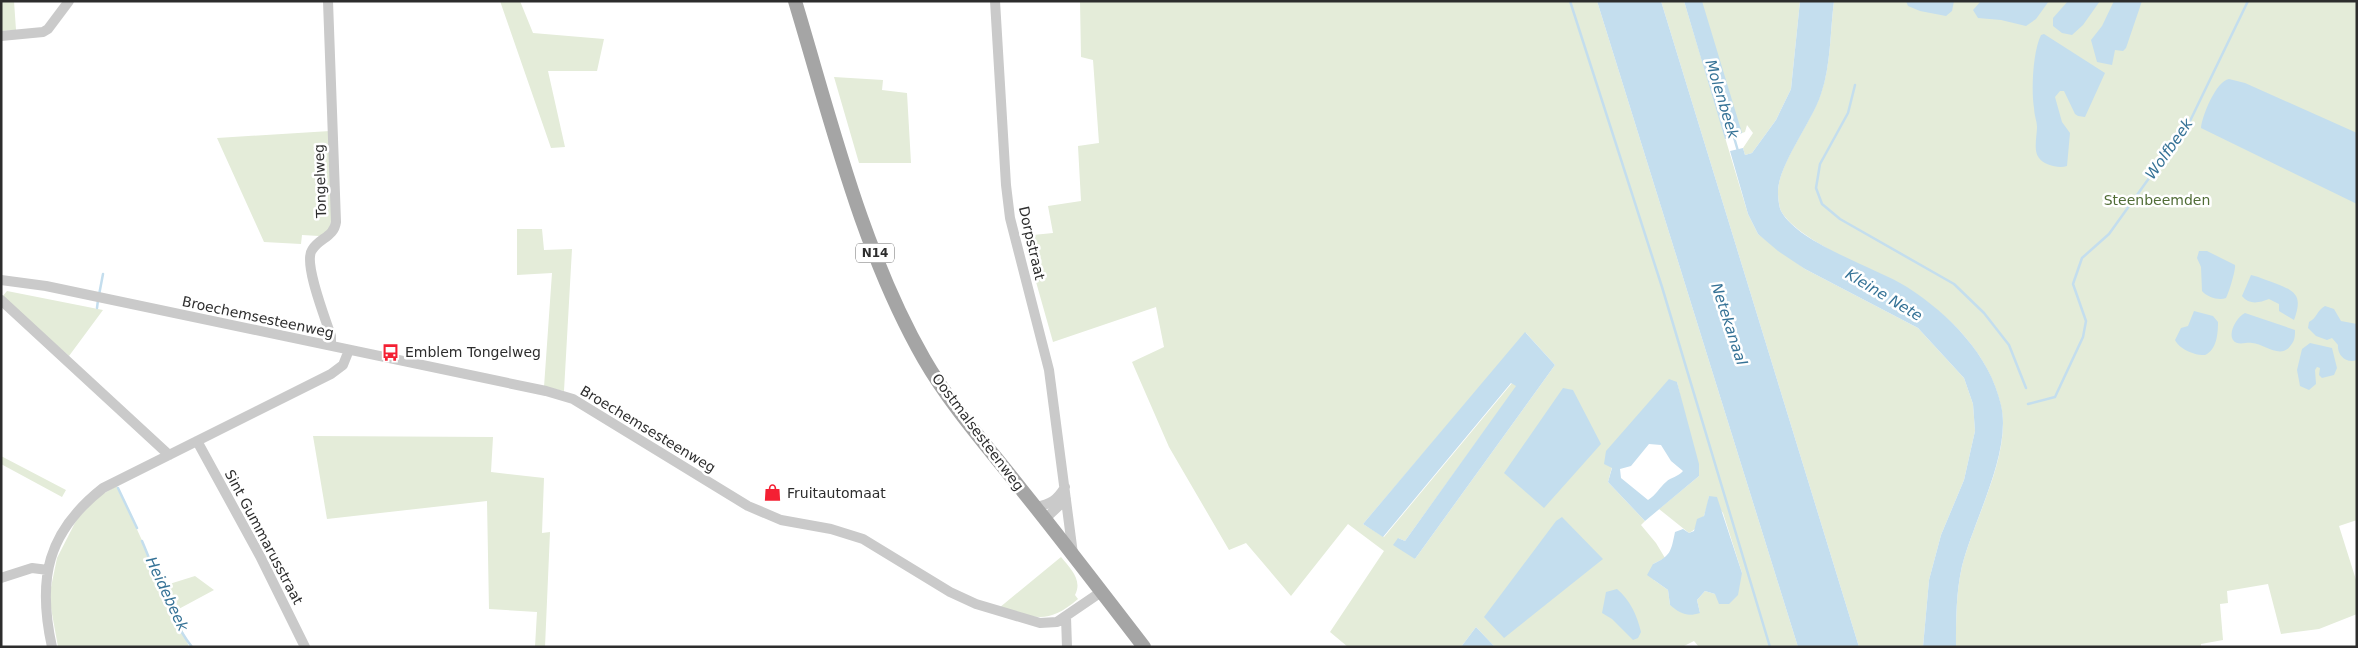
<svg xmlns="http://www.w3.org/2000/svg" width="2358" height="648" font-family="'DejaVu Sans',sans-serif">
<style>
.green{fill:#e4ecd9;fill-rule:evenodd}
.water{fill:#c4deee;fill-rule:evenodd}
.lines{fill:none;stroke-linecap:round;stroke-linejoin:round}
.stream{stroke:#c4deee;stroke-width:2.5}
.minor{stroke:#cacaca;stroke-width:10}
.major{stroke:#a5a5a5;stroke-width:14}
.labels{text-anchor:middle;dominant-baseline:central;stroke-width:5;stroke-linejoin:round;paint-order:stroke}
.shield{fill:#fff;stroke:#6c6c6c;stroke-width:1}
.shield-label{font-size:12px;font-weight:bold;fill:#2d2d2d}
.street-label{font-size:14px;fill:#2d2d2d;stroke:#fff}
.park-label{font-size:14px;fill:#516d37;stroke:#fff}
.poi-label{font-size:14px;fill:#2d2d2d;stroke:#fff;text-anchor:start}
.water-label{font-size:15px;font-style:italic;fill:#357296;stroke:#fff}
</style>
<rect width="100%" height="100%" fill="#fff"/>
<path class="green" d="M1 1H14L16 30 1 31Z
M500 1H520L533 33 604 39 597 71H548L565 147 551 148Z
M1080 1H1597L1798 647H1699L1694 641 1682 647H1495L1476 627 1461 647H1348L1330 632 1384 551 1348 524 1291 596 1246 543 1229 550 1169 447 1132 362 1164 347 1156 307 1053 342 1023 236 1053 233 1048 206 1081 201 1078 146 1099 143 1093 60 1081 57ZM1526 333 1555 365 1415 559 1398 538 1405 541 1517 386 1512 383 1384 537 1363 524ZM1677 382 1699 476 1659 509 1689 533C1702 527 1707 510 1709 496L1723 513 1742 573 1715 594 1705 591 1697 600 1700 613 1670 605 1668 590 1654 580 1653 564 1665 558 1656 543 1641 525 1645 521 1608 482 1612 467Z
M1661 1H1684L1748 214 1758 234 1805 269 1918 328 1964 378 1973 404 1975 431 1964 480 1941 535 1929 580 1923 647H1859Z
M1693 1H1800L1791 89 1776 120 1752 153 1745 155 1743 148 1753 133 1747 125 1745 132 1733 136Z
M1834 1H2357V520L2339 526 2357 583V614L2319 629 2281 634 2268 584 2227 591 2228 603 2220 604 2223 640 2201 644V647H1956C1956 619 1956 593 1962 566 1974 519 2012 453 2001 406 1992 365 1964 330 1932 306 1898 280 1799 244 1781 211 1779 207 1778 197 1778 192 1778 164 1812 122 1821 93 1831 65 1830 31 1834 1Z
M834 77 883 80 882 90 907 93 911 163H859Z
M330 131 332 216 329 232 319 236 302 235 301 244 264 242 217 138Z
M517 229H542L544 250 572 249 564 391 544 387 552 273 517 275Z
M7 291 103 310 69 356 2 297Z
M313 436 493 437 491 472 544 478 542 533 550 532 545 647H535L537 612 489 609 487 501 327 519Z
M1 456 66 490 62 497 1 464Z
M117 486 163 586 195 576 214 590 175 611 189 647H58L49 597 57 558 77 519 99 496Z
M1061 557C1070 568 1083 580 1075 595L1078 599C1046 626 1036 617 999 608Z"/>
<path class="water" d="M1597 1H1661L1859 647H1798Z
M1684 1H1702L1742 133 1725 139Z
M1800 1H1834C1830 31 1831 65 1821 94 1812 122 1778 165 1778 192 1778 198 1779 207 1781 211 1799 244 1875 267 1907 287 1949 314 1990 355 2001 405 2012 452 1974 519 1962 566 1956 593 1956 619 1956 647H1923L1929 580 1941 535 1964 480 1975 431 1973 404 1964 378 1918 328 1805 269 1778 251 1758 234 1748 214 1730 151 1743 148 1745 155 1752 153 1776 120 1791 89Z
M1906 1H1954L1952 11 1946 16 1920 11 1908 6Z
M1981 1H2049L2036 19 2026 26 2001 20 1978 18 1973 10Z
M2068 1H2100L2083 25 2072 35 2062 33 2053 26V18Z
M2114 1H2142L2126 48 2123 51 2115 50 2112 65 2097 62 2091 40 2102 26Z
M2044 34 2105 73 2085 117 2078 116 2075 114 2064 91H2060L2055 97 2062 122 2070 133 2067 166C2059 169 2044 165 2039 158 2033 151 2037 136 2037 127 2037 121 2034 115 2034 108 2031 90 2033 51 2041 35Z
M2229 79 2245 83 2357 133V204L2201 128C2202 116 2216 81 2229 79Z
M2199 251H2207L2235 265C2236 269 2229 293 2226 298 2219 301 2207 297 2202 291L2201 267 2197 258Z
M2251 275C2260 277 2268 281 2277 284 2298 292 2302 298 2294 320L2279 311V304L2269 299C2259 303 2249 305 2242 296Z
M2325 306 2334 309 2341 321 2357 324V360C2346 364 2337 355 2338 345L2332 338 2327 340 2316 336 2308 328 2309 322C2317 318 2317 310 2325 306Z
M2194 311 2213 316 2218 322C2218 333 2217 350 2205 355 2196 356 2179 349 2175 340L2181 328 2188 326Z
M2245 313 2295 330C2295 336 2295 340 2291 345 2281 360 2265 344 2252 343 2246 342 2237 346 2233 340 2228 332 2237 317 2245 313Z
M1525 332 1555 365 1415 559 1393 545 1398 538 1405 541 1516 386 1511 383 1383 537 1363 524Z
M2310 343 2332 348 2337 368 2334 375 2322 378 2319 375 2320 368 2317 367 2315 370 2316 384 2309 390 2300 386 2297 370 2302 349Z
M1669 379 1677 382 1699 464V476L1645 521 1608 482 1612 468 1604 464 1606 451ZM1649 444 1661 445 1671 461 1683 471C1678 477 1671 477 1666 482 1659 488 1656 495 1648 500L1621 478 1620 469 1631 466Z
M1563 388 1573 390 1601 444 1544 508 1504 473Z
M1709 496 1717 497 1742 573 1738 595 1729 604H1719L1715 594 1705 591 1697 600 1700 613C1687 617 1681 614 1670 605L1668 590 1647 575 1653 564C1671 556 1671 551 1675 532L1683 529 1689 533 1694 531 1697 519 1704 516Z
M1562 517 1603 559 1504 638 1484 617 1556 521Z
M1617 589C1630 600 1637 615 1641 632L1638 638 1633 640 1612 619 1602 613 1606 592Z
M1476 627 1495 647H1461Z"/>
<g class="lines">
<path class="stream" d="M1570 1 1662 287 1770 647
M1855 85 1848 113 1820 164 1816 188 1822 204 1840 219 1954 284 1984 313 2009 345 2026 388
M1733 134 1738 151
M99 295 103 274
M97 308 98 300
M2028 404 2055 397 2083 337 2086 321 2073 284 2082 258 2109 234 2190 121 2248 1
M118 488 137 528
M142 541C156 573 170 620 192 647"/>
<path class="minor" d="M328 1 336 222C334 237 319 238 312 250 303 263 326 320 331 336V345
M995 1 1006 185 1010 218 1049 370 1073 554
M1 36 43 32 48 29 69 1
M1 280 46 286 546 391 573 399 748 506 781 520 831 529 863 539 950 592 976 604 1040 623 1057 622 1101 592
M1 300 169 455
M197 441 260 556 305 647
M1036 507C1051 504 1057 500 1065 487
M1045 519 1066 499
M1 578 32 568 48 570
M1066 617 1067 647
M52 647C37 579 47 532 103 488L331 374 343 365 349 350"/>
<path class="major" d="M795 1C831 120 862 251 924 359 951 406 988 447 1021 489 1063 541 1103 594 1144 647"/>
</g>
<defs>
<symbol id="bus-bare" viewBox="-9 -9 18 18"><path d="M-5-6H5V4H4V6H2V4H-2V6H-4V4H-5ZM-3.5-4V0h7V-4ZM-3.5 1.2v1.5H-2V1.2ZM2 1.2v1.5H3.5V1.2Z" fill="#f42033" stroke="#fff" stroke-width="2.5" paint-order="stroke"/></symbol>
<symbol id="shop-bare" viewBox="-9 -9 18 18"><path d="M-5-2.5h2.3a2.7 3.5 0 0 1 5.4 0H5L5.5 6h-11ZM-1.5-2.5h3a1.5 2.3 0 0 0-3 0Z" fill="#f42033" stroke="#fff" stroke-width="2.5" paint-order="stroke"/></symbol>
</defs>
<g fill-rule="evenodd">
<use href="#bus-bare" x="378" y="340" width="25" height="25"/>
<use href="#shop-bare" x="760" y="480" width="25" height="25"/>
</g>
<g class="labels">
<rect class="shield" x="856" y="243.5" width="38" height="19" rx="4"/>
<g class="shield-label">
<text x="875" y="253">N14</text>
</g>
<g class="street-label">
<text transform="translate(320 181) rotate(-92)">Tongelweg</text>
<text transform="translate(1032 243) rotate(77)">Dorpstraat</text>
<text transform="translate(258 317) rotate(12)">Broechemsesteenweg</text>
<text transform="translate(648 429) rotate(31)">Broechemsesteenweg</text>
<text transform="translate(978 432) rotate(53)">Oostmalsesteenweg</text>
<text transform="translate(264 537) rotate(62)">Sint Gummarusstraat</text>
</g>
<g class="park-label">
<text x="2157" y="200">Steenbeemden</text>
</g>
<g class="poi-label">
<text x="405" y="352">Emblem Tongelweg</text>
<text x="787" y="493">Fruitautomaat</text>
</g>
<g class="water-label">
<text transform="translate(1722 99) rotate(73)">Molenbeek</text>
<text transform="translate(2169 149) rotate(-55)">Wolfbeek</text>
<text transform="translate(1884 295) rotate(31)">Kleine Nete</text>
<text transform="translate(1729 324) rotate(72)">Netekanaal</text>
<text transform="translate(167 594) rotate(65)">Heidebeek</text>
</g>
</g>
<rect width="2358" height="648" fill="none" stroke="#2d2d2d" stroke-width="5"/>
</svg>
